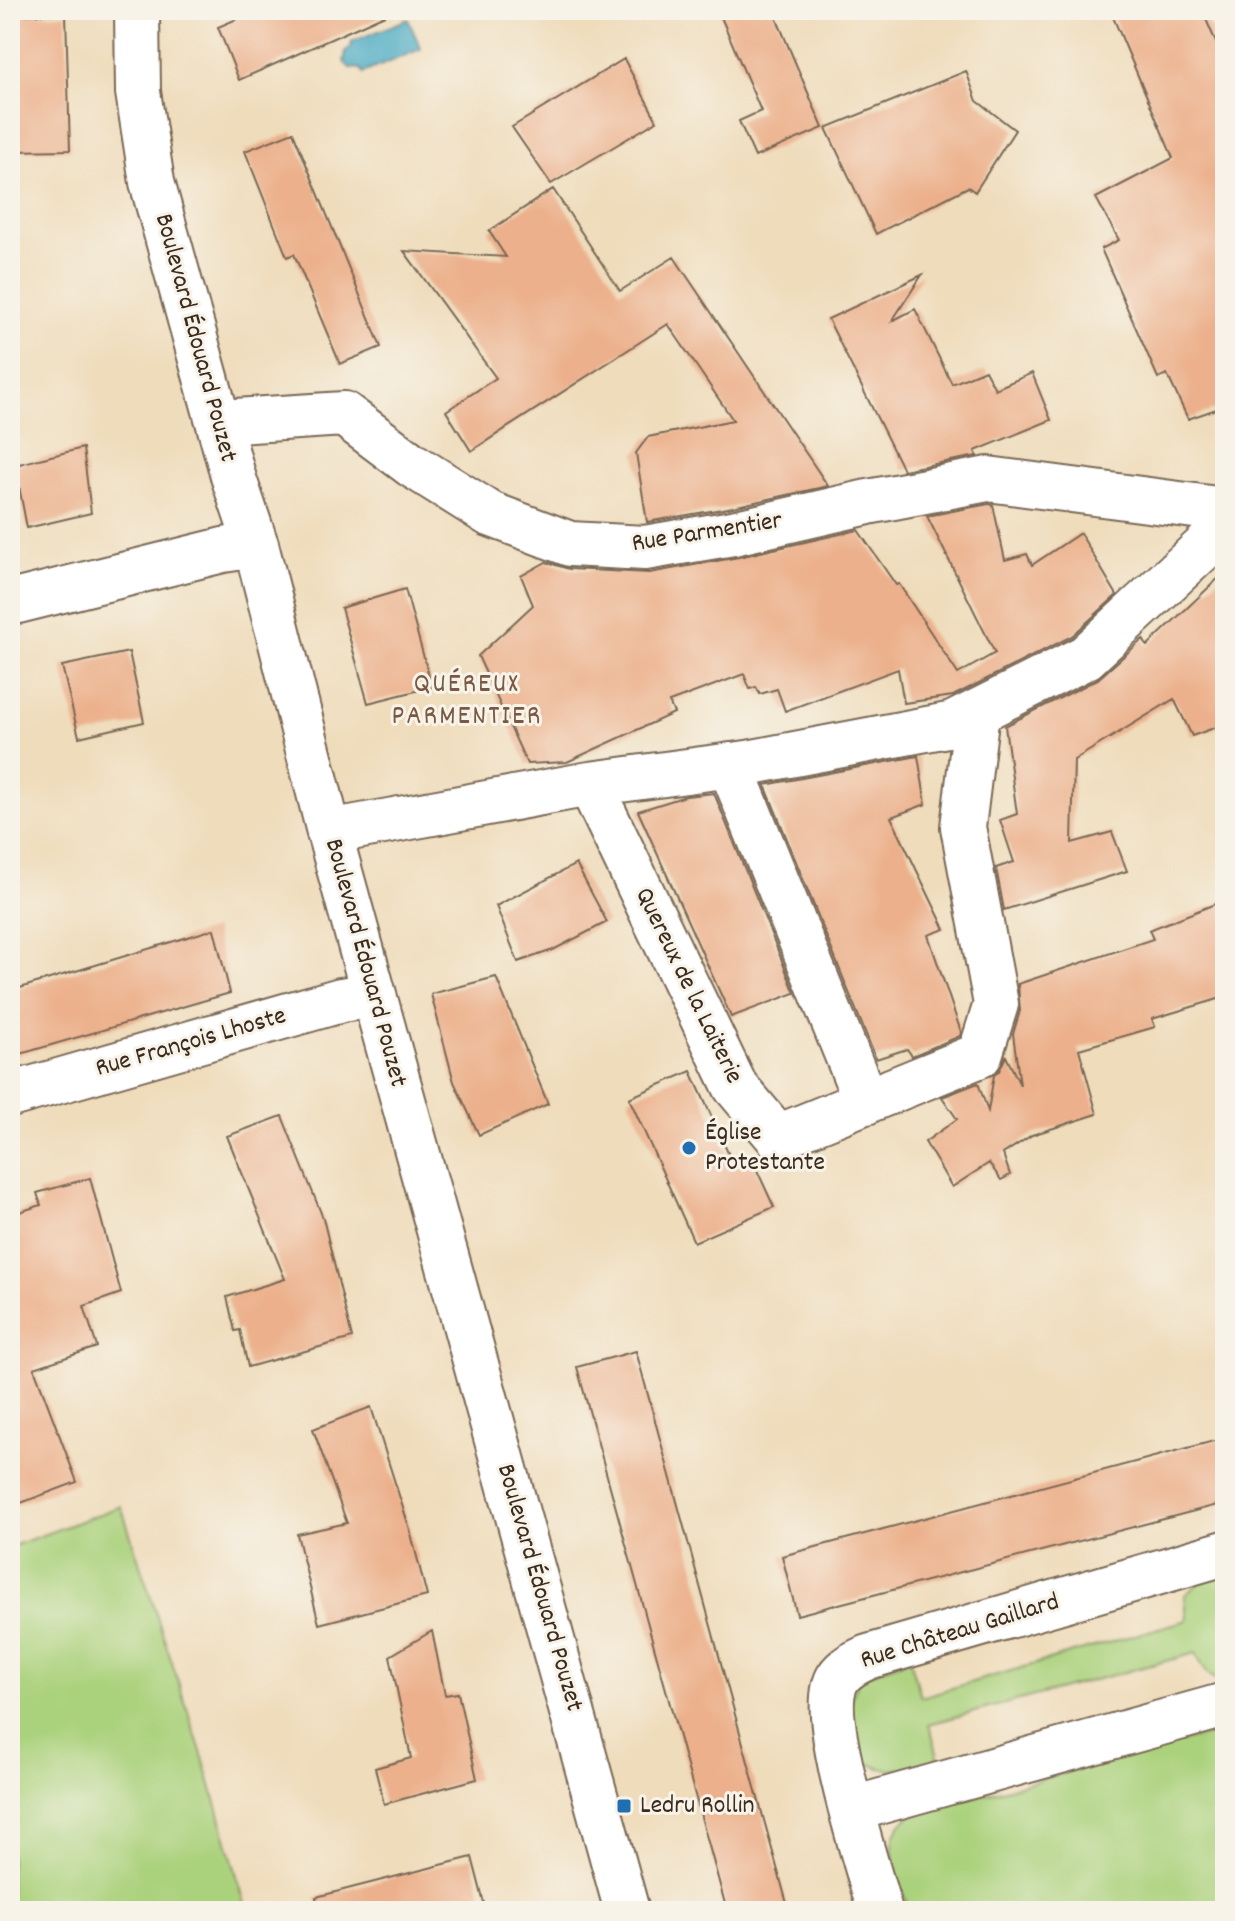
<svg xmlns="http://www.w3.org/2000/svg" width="1235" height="1921" font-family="Dekko,sans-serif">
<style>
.green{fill:#aad17b;stroke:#727e4c;stroke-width:2}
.water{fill:#42a7c2;stroke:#3e6870;stroke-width:2}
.building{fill:#ecb18c}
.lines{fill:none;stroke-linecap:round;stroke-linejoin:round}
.street-casing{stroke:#7a6855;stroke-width:48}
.secondary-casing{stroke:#7a6855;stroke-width:48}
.street{stroke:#fff;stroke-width:44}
.secondary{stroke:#fff;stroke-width:44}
.poi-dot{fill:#1f6fb2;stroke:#f7f3e8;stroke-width:3}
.labels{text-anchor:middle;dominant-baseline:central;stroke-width:6;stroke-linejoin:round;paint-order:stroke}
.street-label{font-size:26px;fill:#3b2a1e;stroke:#f7f3e8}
.poi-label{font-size:26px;fill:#3b2a1e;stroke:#f7f3e8;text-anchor:start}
.neighbourhood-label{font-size:28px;letter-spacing:2px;fill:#795944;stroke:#f7f3e8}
</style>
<rect width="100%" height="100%" fill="#f7f3e8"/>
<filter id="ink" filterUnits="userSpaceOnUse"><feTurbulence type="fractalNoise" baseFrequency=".0125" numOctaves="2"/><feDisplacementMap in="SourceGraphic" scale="16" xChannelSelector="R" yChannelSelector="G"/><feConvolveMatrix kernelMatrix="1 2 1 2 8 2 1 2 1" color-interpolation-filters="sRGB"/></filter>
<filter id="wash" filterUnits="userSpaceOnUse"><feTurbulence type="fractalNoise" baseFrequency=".006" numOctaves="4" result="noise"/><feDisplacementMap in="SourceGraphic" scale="32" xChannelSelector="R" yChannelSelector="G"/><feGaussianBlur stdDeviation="1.8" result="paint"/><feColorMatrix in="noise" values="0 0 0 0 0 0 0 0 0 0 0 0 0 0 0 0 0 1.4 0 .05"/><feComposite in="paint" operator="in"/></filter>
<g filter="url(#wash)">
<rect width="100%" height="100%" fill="#efdcbb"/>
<path class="green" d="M121 1506 204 1761 247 1911H10V1547Z
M1225 1571V1681C1207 1679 1203 1668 1196 1653L929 1724 939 1759C907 1770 865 1783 854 1738 852 1731 848 1721 848 1713 848 1702 857 1687 860 1677L910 1659 921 1697 1187 1620 1185 1595 1203 1579Z
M1225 1730V1905L1196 1911H909C899 1875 874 1832 918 1812Z"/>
<path class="water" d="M408 19 421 49 363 73 361 69 350 68 344 62 346 51 352 46 351 42Z"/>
<g id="blocks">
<path class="building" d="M258 10H396L239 80 218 27Z
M718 10H773L823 128 755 157 739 121 761 111Z
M1110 10H1202L1225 63V406L1188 419 1167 374 1158 378 1101 249 1119 240 1096 198 1173 158Z
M66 14 70 150 10 151V15Z
M624 59 657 121 551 184 512 127Z
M966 71 977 101 1015 130 975 192 968 187 876 234 826 128Z
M293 132 381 347 340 364 294 254 287 257 245 151Z
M553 189 620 291 674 257 828 486 728 508 647 522 636 453 648 437 733 420 668 324 471 451 446 411 496 378 404 251 506 257 489 231Z
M922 275 892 321 915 309 952 384 985 370 995 389 1032 373 1051 420 975 451 977 456 903 470 828 319Z
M83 448 91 513 27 528 15 465Z
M989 504 993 505 1005 560 1027 554 1032 565 1080 533 1117 595 1072 636 953 696 904 703 898 669 785 711 777 689 760 694 756 687 750 689 744 674 669 702 674 713 567 762 527 764 478 656 533 605 521 576 546 562 569 569 649 573 739 557 858 530 896 585 899 584 958 674 995 653 927 516Z
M1225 572V724L1192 736 1174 699 1074 760 1072 843 1112 832 1127 871 1004 910 996 868 1014 862 1000 820 1017 814 1005 726 1098 679 1143 639 1147 646Z
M405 589 432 687 368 703 341 608Z
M129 652 144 722 79 737 62 666Z
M918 756 926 804 891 817 945 929 928 935 961 1032 960 1036 912 1056 907 1049 876 1059 765 785Z
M714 793 795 993 731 1017 638 811 686 796Z
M576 864 607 922 553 950 518 962 496 906Z
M1225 900V997L1152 1019 1155 1027 1079 1049 1097 1114 1032 1135 1003 1154 1010 1175 1001 1180 989 1163 952 1187 925 1142 957 1119 942 1097 978 1083 988 1111 994 1075 999 1071 1006 1056 1020 1085 1013 1034 1020 1011 1018 984 1153 939 1149 930Z
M214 929 230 993 10 1057V991Z
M496 977 548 1104 479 1135 454 1082 431 994Z
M691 1071 733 1164 751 1157 774 1207 694 1242 629 1098Z
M282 1116 323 1218 352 1338 248 1367 240 1330 235 1331 227 1297 285 1279 227 1136Z
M90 1178 121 1293 84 1306 97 1347 34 1368 77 1482 10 1507V1215L41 1205 37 1193Z
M636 1351 740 1733 789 1911H727L577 1367Z
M371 1407 410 1530 427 1596 319 1624 297 1534 347 1523 313 1429Z
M1225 1438V1503L797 1615 782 1556Z
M432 1631 445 1695 458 1693 477 1779 384 1804 375 1768 411 1758 390 1656Z
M472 1857 486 1911H318L316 1897Z"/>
</g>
</g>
<g filter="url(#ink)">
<use href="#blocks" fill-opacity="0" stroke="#7a6855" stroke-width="2"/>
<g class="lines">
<defs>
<path id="street" d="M220 422 344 414 412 465 490 514 570 544 645 548 733 533 868 502 988 479 1225 510
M10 603 223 550 256 545
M730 765 866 1102
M590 784 735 1086 778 1137 980 1055 996 1004 963 827 977 712
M329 832 590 784 747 763 953 724 1086 657 1225 528
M10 1095 341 1000 374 995
M853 1809 1225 1705
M880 1911C868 1867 816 1713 838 1678 845 1667 857 1662 868 1657L1225 1553"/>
<path id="secondary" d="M137 10 138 92 152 182 234 479 256 545 329 832 627 1911"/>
</defs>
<use href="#street" class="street-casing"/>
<use href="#secondary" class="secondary-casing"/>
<use href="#street" class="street"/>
<use href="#secondary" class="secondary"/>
</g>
</g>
<g class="poi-dot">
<circle cx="689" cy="1148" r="8"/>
<rect x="616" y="1798" width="16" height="16" rx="4"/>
</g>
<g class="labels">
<g class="street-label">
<text transform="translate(195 338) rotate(75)">Boulevard Édouard Pouzet</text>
<text transform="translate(707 533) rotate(-9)">Rue Parmentier</text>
<text transform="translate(365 963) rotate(75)">Boulevard Édouard Pouzet</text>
<text transform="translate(688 986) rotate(64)">Quereux de la Laiterie</text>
<text transform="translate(191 1043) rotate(-16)">Rue François Lhoste</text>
<text transform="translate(539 1588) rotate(74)">Boulevard Édouard Pouzet</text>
<text transform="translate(960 1632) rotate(-17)">Rue Château Gaillard</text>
</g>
<g class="poi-label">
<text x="705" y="1133">Église<tspan x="705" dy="30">Protestante</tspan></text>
<text x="640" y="1806">Ledru Rollin</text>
</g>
<g class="neighbourhood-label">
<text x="467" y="686">QUÉREUX<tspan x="467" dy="32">PARMENTIER</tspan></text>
</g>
</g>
<rect width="1235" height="1921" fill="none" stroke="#f7f3e8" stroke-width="40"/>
</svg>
